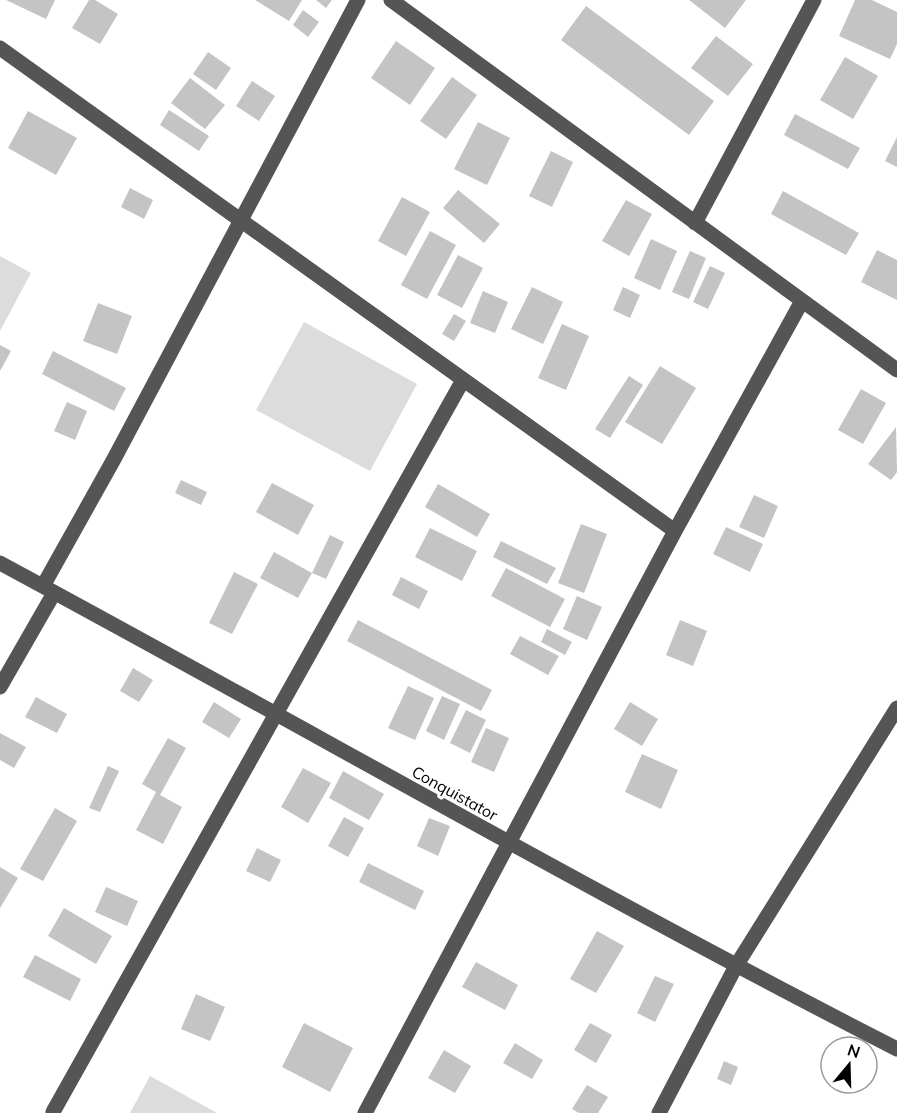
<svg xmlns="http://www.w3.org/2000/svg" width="897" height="1113" font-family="Mulish,sans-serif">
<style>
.green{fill:#dcdcdc}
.building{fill:#c4c4c4}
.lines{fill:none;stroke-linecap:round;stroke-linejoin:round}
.minor{stroke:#555;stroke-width:15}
.labels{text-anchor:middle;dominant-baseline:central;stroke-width:6;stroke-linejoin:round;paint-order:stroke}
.street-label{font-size:16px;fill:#000;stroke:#fff}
</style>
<rect width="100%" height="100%" fill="#fff"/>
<path class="green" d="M0 256 31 273 0 331Z
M304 322 417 384 370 471 256 410Z
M150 1076 217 1113H130Z"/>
<path class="building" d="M6 0H55L46 19Z
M89 0H95L118 14 100 44 72 28Z
M255 0H302L289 21Z
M316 0H332L326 8Z
M689 0H746L725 28Z
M855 0H872L897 12V44L890 59 839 36Z
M586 6 714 101 689 135 561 40Z
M303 10 319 22 308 37 293 25Z
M716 36 753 64 728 96 691 68Z
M396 41 435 68 410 105 371 78Z
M208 52 231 68 216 90 193 74Z
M845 57 878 76 853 119 820 100Z
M452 77 477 95 446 139 420 121Z
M190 78 225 105 205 129 171 103Z
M252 81 275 96 259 121 236 106Z
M169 110 209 136 199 151 160 125Z
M28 111 77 138 56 175 8 148Z
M795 114 860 148 848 169 784 135Z
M478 122 510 138 487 185 454 169Z
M897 137V167L885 161Z
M551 151 573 162 552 207 529 196Z
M130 188 153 200 144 219 121 207Z
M458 190 500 224 484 243 443 208Z
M783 191 859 233 846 255 771 214Z
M402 197 430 212 406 256 378 241Z
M626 200 652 214 629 256 602 241Z
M430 231 456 245 427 299 401 285Z
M651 239 677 251 660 290 634 278Z
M877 250 897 260V300L861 282Z
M690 251 706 258 689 299 672 292Z
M458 255 483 268 462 308 437 295Z
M710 266 725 273 708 309 693 302Z
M532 287 563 302 543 344 511 329Z
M623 287 640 295 630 318 613 310Z
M483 291 508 302 495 333 470 323Z
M98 303 132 316 117 354 83 341Z
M454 314 466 321 454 341 442 334Z
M562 324 589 336 566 390 538 378Z
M0 345 11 351 0 371Z
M53 351 126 388 114 411 42 374Z
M660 366 696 388 662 444 625 422Z
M629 376 643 385 610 438 595 429Z
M861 389 886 403 863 444 838 430Z
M67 402 87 411 75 440 54 431Z
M896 427 897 472 891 480 868 464Z
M181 480 207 492 201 505 175 493Z
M272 483 314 505 298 535 256 512Z
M438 484 490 514 477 537 425 507Z
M754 495 778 506 764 538 739 527Z
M581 524 607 534 584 593 558 583Z
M726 527 763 544 750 572 713 554Z
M430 528 477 551 462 581 415 557Z
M330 535 344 542 326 579 312 573Z
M501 541 556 568 547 584 493 557Z
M274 552 312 573 298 598 260 578Z
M506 568 565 599 550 627 491 596Z
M234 572 258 584 232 634 209 623Z
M401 577 428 591 419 609 392 595Z
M577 596 602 607 587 640 563 629Z
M358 620 492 690 481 711 347 641Z
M680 620 707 631 693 666 666 655Z
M547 629 572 642 565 655 541 642Z
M520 636 559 656 548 675 510 654Z
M133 668 153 680 139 702 120 691Z
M408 686 434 698 415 740 388 728Z
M442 696 460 704 444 740 426 731Z
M36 697 67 714 57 733 25 717Z
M214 702 241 719 229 738 202 722Z
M630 702 658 719 642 746 614 729Z
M466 710 486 720 470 753 450 743Z
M486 728 509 738 494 772 471 762Z
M0 733 26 747 14 768 0 760Z
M168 738 186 748 160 795 182 807 163 844 136 830 156 792 142 784Z
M642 754 678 770 661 809 625 792Z
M108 766 119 771 100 812 89 808Z
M303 768 331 783 308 823 281 807Z
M343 771 384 794 369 820 329 798Z
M55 808 77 821 43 881 20 869Z
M344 817 364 828 348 857 328 846Z
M429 818 450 826 438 856 417 846Z
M257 848 281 860 270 882 246 871Z
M368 863 424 891 415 910 359 882Z
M0 867 18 878 0 908Z
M106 887 138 901 127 926 95 912Z
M64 908 112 936 96 964 48 936Z
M597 931 624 946 596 993 570 979Z
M35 955 81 979 70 1001 23 977Z
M476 962 518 985 505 1010 462 987Z
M655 976 674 984 655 1022 637 1013Z
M196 994 225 1007 210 1041 181 1029Z
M304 1023 353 1048 330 1092 282 1067Z
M590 1023 612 1035 596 1063 574 1050Z
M515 1043 543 1060 532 1079 503 1063Z
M444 1050 471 1066 455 1093 428 1078Z
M724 1061 738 1067 731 1085 717 1079Z
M587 1085 608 1097 598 1113H579L572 1109Z"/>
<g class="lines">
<path class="minor" d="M391 0 897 370
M0 48 675 531
M695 223 814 0
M0 563C299 724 594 894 897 1049
M43 586 114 459 358 0
M0 687 54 593
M53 1112 463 380
M365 1113 675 531 802 301
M659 1113 736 966 897 708"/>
</g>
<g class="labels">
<g class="street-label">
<text transform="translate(455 793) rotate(29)">Conquistator</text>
</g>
</g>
<g transform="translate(849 1065) rotate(19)"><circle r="28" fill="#ffffff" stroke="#999999" stroke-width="1.5"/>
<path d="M0-4.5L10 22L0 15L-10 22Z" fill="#000000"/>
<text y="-9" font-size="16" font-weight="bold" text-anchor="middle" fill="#000000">N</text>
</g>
</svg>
